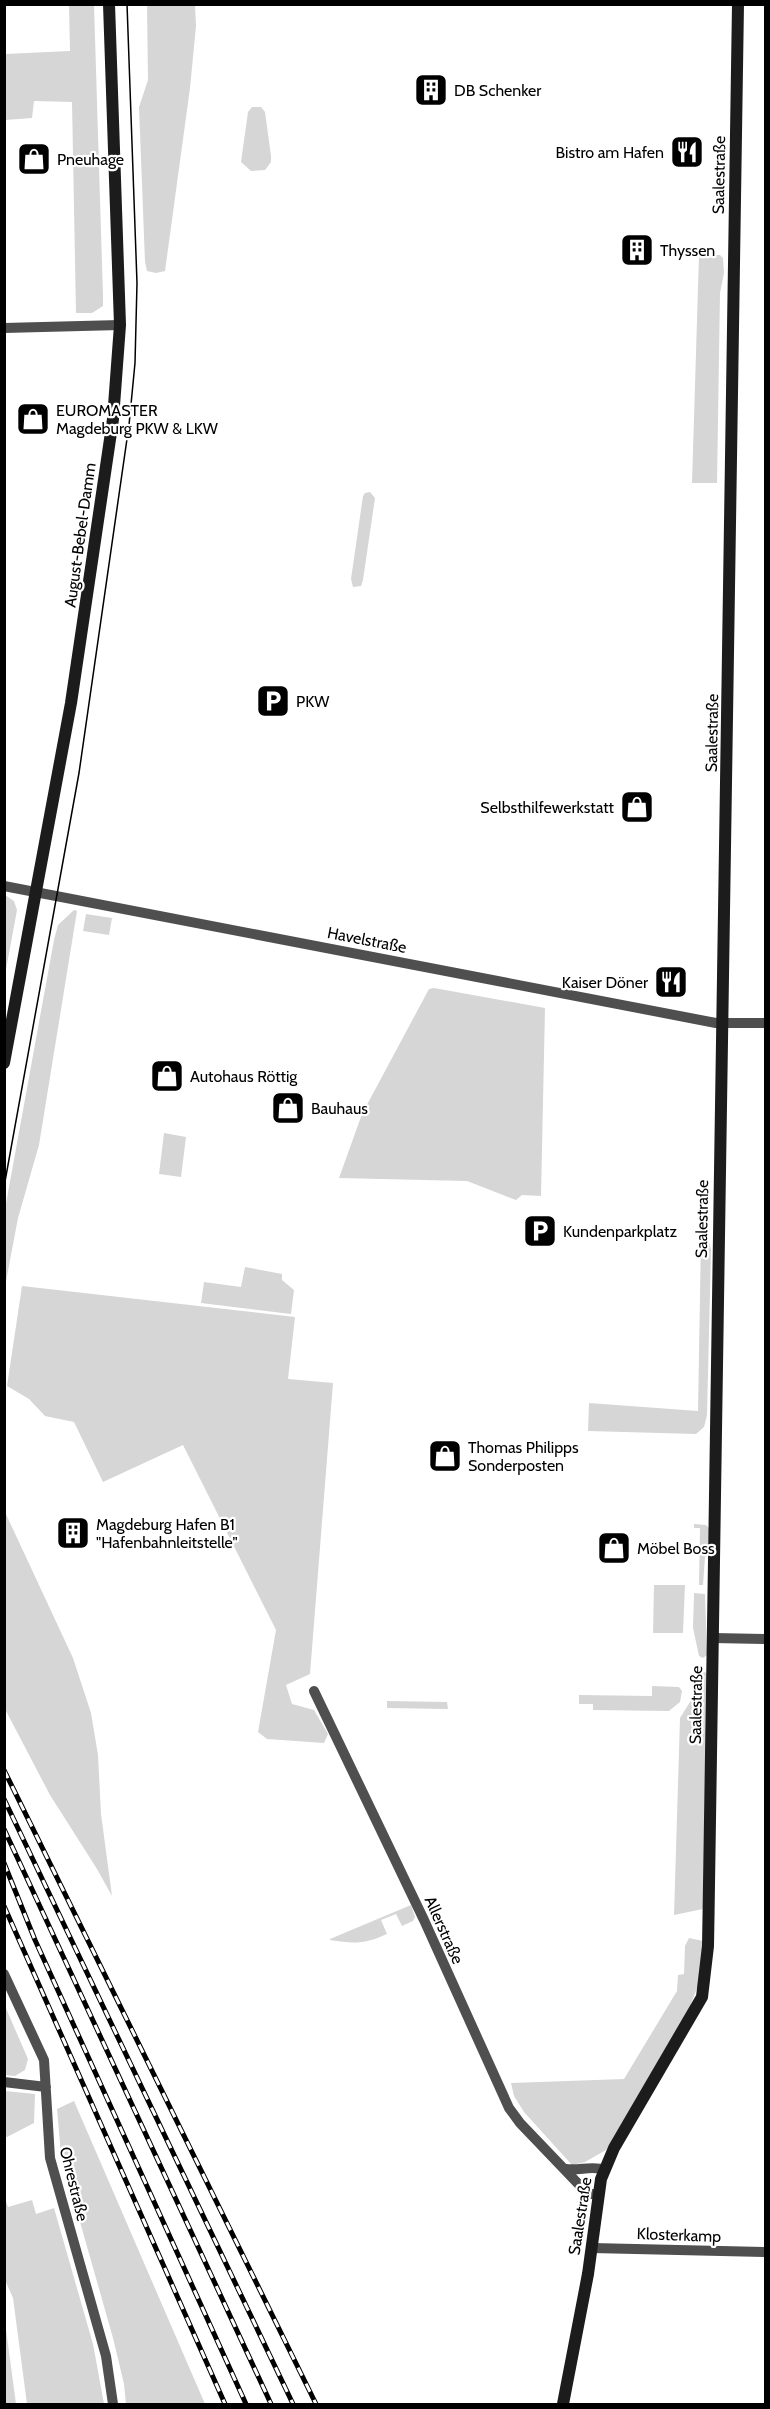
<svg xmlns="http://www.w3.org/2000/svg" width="770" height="2409" font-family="Cabin,sans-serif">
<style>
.green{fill:#d6d6d6}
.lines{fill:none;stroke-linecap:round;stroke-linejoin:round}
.street{stroke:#4f4f4f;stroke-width:10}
.secondary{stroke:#1c1c1c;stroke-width:12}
.tram{stroke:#000;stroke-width:1.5}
.rail-casing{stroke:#000;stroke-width:5}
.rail{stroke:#fff;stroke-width:3;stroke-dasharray:9;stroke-linecap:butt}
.labels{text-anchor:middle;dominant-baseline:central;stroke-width:4.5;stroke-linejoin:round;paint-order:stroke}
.poi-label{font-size:16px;fill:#000;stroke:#fff;text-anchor:start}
.street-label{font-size:16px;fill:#000;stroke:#fff}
</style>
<rect width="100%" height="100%" fill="#fff"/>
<path class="green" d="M69 5H94L103 296V306L92 313H76L72 102 34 101 32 118 5 120V54L70 51Z
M147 5H195L196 26 190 88 165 271 156 273 147 271 145 262 139 107 148 80Z
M252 107H261L265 112 271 156V162L265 170 251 171 241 162 248 112Z
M699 255H720L723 258 724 273 720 293 717 483H692Z
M370 492 375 498 363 580 361 586 353 587 351 579 363 496 365 493Z
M5 895 14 901 17 910 5 975Z
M74 910 77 911 39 1145 18 1218 5 1287V1209L54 940 58 925Z
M86 914 112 918 109 935 83 931Z
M434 988 545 1008 541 1196 522 1195 516 1200 467 1181 339 1178 362 1114 429 989Z
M164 1133 186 1137 181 1177 159 1174Z
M701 1237 708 1238 711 1250 707 1415 704 1427 696 1434 588 1431 589 1403 698 1411Z
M245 1267 282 1274V1280L294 1290 291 1314 201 1303 204 1282 241 1287Z
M22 1286 295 1317 288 1379 333 1383 310 1674 286 1685 292 1704 314 1710 328 1734 324 1743 267 1739 258 1732 276 1630 183 1445 103 1482 74 1422 45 1416 29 1399 7 1386Z
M5 1512 73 1658 91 1713 98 1755 101 1814 112 1896 97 1869 50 1795 5 1709Z
M694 1524 706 1525 709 1528 708 1555 705 1557 703 1585H699L700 1528H694Z
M654 1585H685L683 1633H653Z
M694 1593 705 1594 707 1655 703 1658 699 1656 693 1628Z
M701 1671 707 1673 703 1909 674 1915 680 1718 695 1694Z
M652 1686 679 1687 682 1691 680 1702 669 1711 593 1710V1704H579V1695L652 1696Z
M387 1701 447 1702 448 1709 387 1708Z
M411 1905 415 1917 413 1921 402 1926 396 1914 381 1920 387 1934C365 1944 354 1944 330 1940V1939Z
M689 1938 703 1941 699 1983 685 2019 606 2150 585 2162 572 2165 524 2112 514 2096 511 2083 624 2079 677 1991 678 1975 684 1974 685 1946Z
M5 2006 28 2059 25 2070 15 2076 5 2075Z
M5 2091 35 2094 34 2123 5 2138Z
M74 2101 205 2404H126L124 2384 113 2338 61 2155 57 2109Z
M5 2199 8 2207 32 2200 36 2214 54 2208 93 2344 104 2404H27L13 2298 5 2280Z
M4 2322H5L16 2404H5Z"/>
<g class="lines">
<path class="street" d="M4 328 120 325
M4 886 716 1023H766
M713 1638 766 1639
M314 1691 424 1920 509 2108 520 2123 587 2193 597 2195
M4 1974 44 2060 50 2158 106 2356 113 2404
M4 2082 46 2087
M566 2169C579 2171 593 2165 605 2170
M592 2248 766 2252"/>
<path class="secondary" d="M4 1063 71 703 113 419 120 325 109 4
M563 2404 588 2274 601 2179 614 2148 702 1997 708 1946C719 1299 729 652 738 4"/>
<path class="tram" d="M4 1187 79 773 129 425 135 363 137 283 127 4"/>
<defs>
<path id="rail" d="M4 1770 316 2404
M4 1799 293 2404
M4 1829 271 2404
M4 1863 35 1940 246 2404
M4 1906 225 2404"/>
</defs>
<use href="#rail" class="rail-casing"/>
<use href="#rail" class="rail"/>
</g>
<defs>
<symbol id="building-square" viewBox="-11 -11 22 22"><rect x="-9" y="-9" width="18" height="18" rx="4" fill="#000" stroke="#fff"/><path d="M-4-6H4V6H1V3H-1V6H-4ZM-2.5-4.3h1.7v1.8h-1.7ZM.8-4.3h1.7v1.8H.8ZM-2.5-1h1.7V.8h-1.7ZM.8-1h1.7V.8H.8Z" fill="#fff"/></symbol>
<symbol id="restaurant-square" viewBox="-11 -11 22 22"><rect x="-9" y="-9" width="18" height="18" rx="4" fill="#000" stroke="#fff"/><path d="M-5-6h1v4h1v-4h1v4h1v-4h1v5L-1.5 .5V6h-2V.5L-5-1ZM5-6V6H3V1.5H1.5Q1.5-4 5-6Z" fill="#fff"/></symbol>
<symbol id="shop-square" viewBox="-11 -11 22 22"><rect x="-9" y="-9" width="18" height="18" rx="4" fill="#000" stroke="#fff"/><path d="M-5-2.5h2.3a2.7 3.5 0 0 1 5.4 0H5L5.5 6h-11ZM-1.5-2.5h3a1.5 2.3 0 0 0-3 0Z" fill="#fff"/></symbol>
<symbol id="parking-square" viewBox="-11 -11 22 22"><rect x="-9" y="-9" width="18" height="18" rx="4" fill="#000" stroke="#fff"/><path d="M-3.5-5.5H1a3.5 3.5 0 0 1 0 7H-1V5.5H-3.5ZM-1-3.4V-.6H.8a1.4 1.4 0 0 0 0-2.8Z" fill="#fff"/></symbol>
</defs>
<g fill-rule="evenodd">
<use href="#building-square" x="412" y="71" width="38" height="38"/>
<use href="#restaurant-square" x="668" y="133" width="38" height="38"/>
<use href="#shop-square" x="15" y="140" width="38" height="38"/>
<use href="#building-square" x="618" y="231" width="38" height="38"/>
<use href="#shop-square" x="14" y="400" width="38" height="38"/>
<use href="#parking-square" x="254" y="682" width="38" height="38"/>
<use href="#shop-square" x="618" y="788" width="38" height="38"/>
<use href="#restaurant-square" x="652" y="963" width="38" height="38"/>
<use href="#shop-square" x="148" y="1057" width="38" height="38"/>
<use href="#shop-square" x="269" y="1089" width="38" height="38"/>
<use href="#parking-square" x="521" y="1212" width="38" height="38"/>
<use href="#shop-square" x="426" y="1437" width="38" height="38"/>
<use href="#building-square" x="54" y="1514" width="38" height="38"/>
<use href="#shop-square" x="595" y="1529" width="38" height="38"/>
</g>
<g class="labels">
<g class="poi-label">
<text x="454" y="90">DB Schenker</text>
<text x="664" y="152" text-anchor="end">Bistro am Hafen</text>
<text x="57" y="159">Pneuhage</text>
<text x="660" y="250">Thyssen</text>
<text x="56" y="410">EUROMASTER<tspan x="56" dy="18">Magdeburg PKW &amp; LKW</tspan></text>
<text x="296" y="701">PKW</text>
<text x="614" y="807" text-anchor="end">Selbsthilfewerkstatt</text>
<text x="648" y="982" text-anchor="end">Kaiser Döner</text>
<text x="190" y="1076">Autohaus Röttig</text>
<text x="311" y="1108">Bauhaus</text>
<text x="563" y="1231">Kundenparkplatz</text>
<text x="468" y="1447">Thomas Philipps<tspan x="468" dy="18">Sonderposten</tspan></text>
<text x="96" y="1524">Magdeburg Hafen B1<tspan x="96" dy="18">"Hafenbahnleitstelle"</tspan></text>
<text x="637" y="1548">Möbel Boss</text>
</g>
<g class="street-label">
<text transform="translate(719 175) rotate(-89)">Saalestraße</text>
<text transform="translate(80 535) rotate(-82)">August-Bebel-Damm</text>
<text transform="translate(712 733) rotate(-89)">Saalestraße</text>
<text transform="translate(367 940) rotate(11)">Havelstraße</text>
<text transform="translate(702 1219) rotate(-89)">Saalestraße</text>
<text transform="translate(696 1705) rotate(-89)">Saalestraße</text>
<text transform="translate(444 1930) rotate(66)">Allerstraße</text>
<text transform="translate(74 2184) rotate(76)">Ohrestraße</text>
<text transform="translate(580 2216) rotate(-81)">Saalestraße</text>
<text transform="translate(679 2235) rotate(2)">Klosterkamp</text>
</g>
</g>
<rect width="770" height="2409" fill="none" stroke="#000000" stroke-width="12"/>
</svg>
